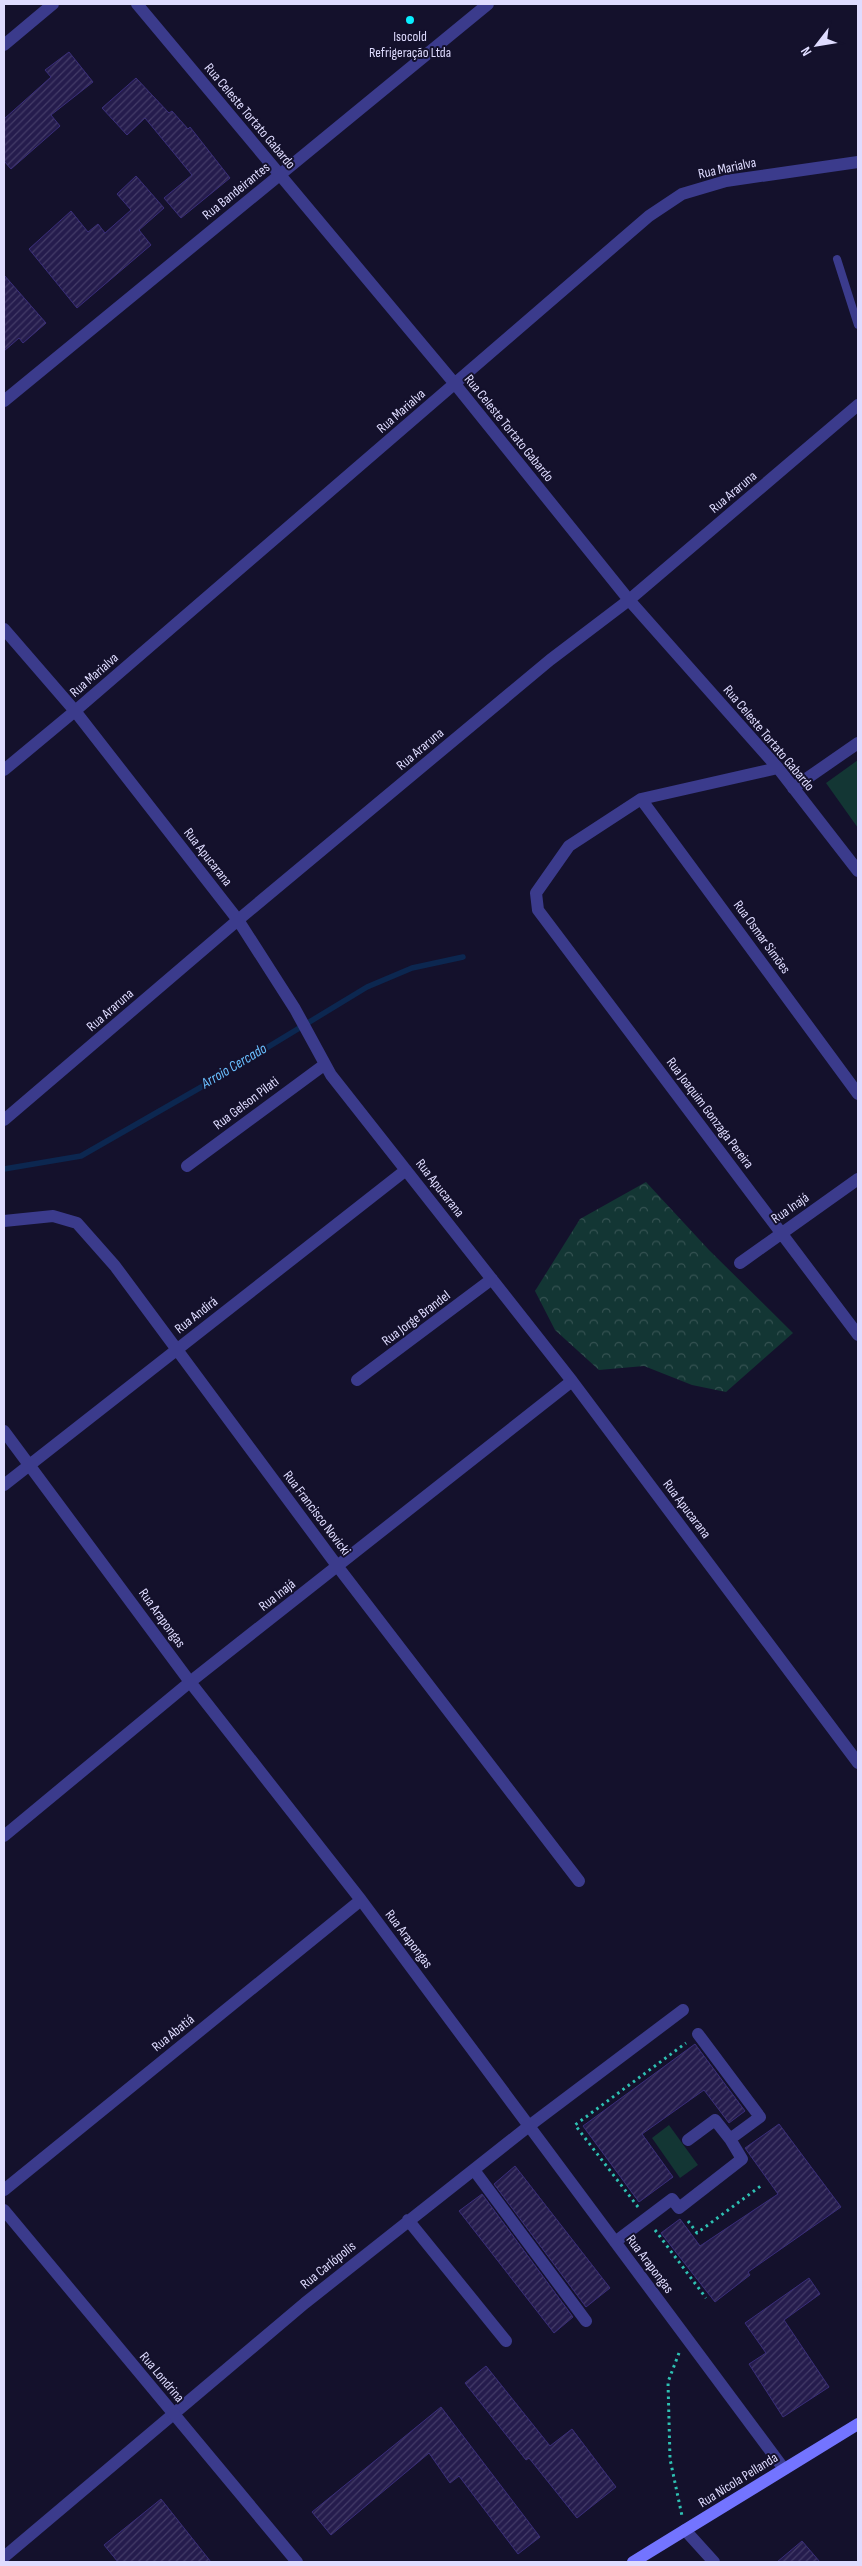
<svg xmlns="http://www.w3.org/2000/svg" width="862" height="2566" font-family="'Sofia Sans Condensed',sans-serif">
<style>
.green{fill:#133634}
.forest{fill:url(#forest-crowns)}
.lines{fill:none;stroke-linecap:round;stroke-linejoin:round}
.stream{stroke:#0c2750;stroke-width:5.5}
.building{fill:url(#building-hatch);stroke:#3a2e7a}
.path{stroke:#2ec1b3;stroke-width:3;stroke-dasharray:2.5 4;stroke-linecap:butt}
.service{stroke:#3b3b8c;stroke-width:8}
.minor{stroke:#3b3b8c;stroke-width:12}
.tertiary{stroke:#3b3b8c;stroke-width:12}
.secondary{stroke:#7374ff;stroke-width:12}
.poi-dot{fill:#08eeff;stroke:#14112c;stroke-width:2}
.labels{text-anchor:middle;dominant-baseline:central;stroke-width:4;stroke-linejoin:round;paint-order:stroke}
.poi-label{font-size:14px;fill:#dfdcff;stroke:#14112c}
.street-label{font-size:14px;fill:#dfdcff;stroke:#14112c}
.water-label{font-size:15px;font-style:italic;fill:#6abfff;stroke:#14112c}
</style>
<defs>
<pattern id="forest-crowns" width="20" height="18" patternUnits="userSpaceOnUse" patternTransform="scale(1.25)"><rect width="20" height="18" fill="#133634"/><path d="M2 6a3 3 0 1 1 6 0M12 15a3 3 0 1 1 6 0" fill="none" stroke="#355252"/></pattern>
<pattern id="building-hatch" width="6" height="6" patternUnits="userSpaceOnUse" patternTransform="scale(1.25)"><rect width="6" height="6" fill="#251c4d"/><path d="M-1 1l2-2M0 6l6-6M5 7l2-2" fill="none" stroke="#443c68"/></pattern>
</defs>
<rect width="100%" height="100%" fill="#14112c"/>
<path class="green" d="M858 760V828L826 783Z
M669 2125 698 2165 680 2178 652 2138Z"/>
<path class="forest" d="M646 1182 709 1250 793 1333 726 1392 692 1385 644 1366 599 1370 555 1330 535 1291 580 1219Z"/>
<g class="lines">
<path class="stream" d="M4 1169 81 1156 217 1078 367 987 412 968 463 957"/>
</g>
<path class="building" d="M69 52 93 82 51 115 60 126 11 169 4 161V119L51 77 45 70Z
M136 78 169 113 172 111 188 129 190 127 230 178 181 218 164 198 192 175 145 118 127 135 102 108Z
M136 176 164 208 139 230 151 245 77 308 29 249 71 211 88 232 98 224 105 233 131 210 117 194Z
M4 275 46 323 23 343 19 338 4 351Z
M695 2044 745 2111 729 2123 704 2090 642 2134 673 2177 639 2202 583 2126Z
M779 2124 841 2207 748 2272 750 2275 715 2302 661 2233 680 2219 700 2246 778 2194 745 2148Z
M515 2166 610 2288 586 2307 494 2184Z
M482 2194 573 2317 554 2333 459 2211Z
M809 2278 820 2294 784 2320 829 2387 783 2417 749 2364 766 2353 745 2323Z
M486 2366 550 2446 572 2429 616 2487 577 2518 529 2458 526 2460 465 2383Z
M441 2407 540 2537 518 2554 459 2476 450 2483 429 2453 331 2535 312 2512Z
M161 2499 211 2562H118L104 2545Z
M802 2541 820 2562H777Z"/>
<g class="lines">
<path class="path" d="M638 2207 575 2125 686 2043
M688 2221 697 2233 762 2185
M655 2230 706 2298
M679 2353 668 2382 670 2459 682 2516"/>
<path class="service" d="M837 259 858 325"/>
<path class="minor" d="M137 4 455 384 629 600 778 768 858 871
M4 45 53 4
M4 401 488 4
M4 629 75 711 238 920 295 1009 331 1075 572 1381 858 1763
M778 768 641 799 569 846 536 893 538 910 858 1335
M4 770 75 711 649 216 682 194 726 181 858 162
M793 788 858 743
M641 799 858 1094
M4 1120 238 920 550 660 629 600 858 405
M187 1166 324 1065
M4 1221 53 1216 77 1223 115 1266 338 1567 579 1881
M740 1263 858 1179
M357 1380 492 1279
M4 1431 190 1682 361 1900 784 2469
M4 1485 406 1170
M4 1836 190 1682 572 1381
M688 2140 715 2120 730 2139
M474 2170 586 2321
M4 2190 361 1900
M408 2220 506 2341
M615 2242 672 2199 679 2208 742 2159 730 2139 760 2117 698 2034
M685 2530 714 2562
M4 2557 305 2303 529 2126 683 2010"/>
<path class="tertiary" d="M4 2210 297 2562"/>
<path class="secondary" d="M633 2562 858 2424"/>
</g>
<circle class="poi-dot" cx="410" cy="20" r="5"/>
<g class="labels">
<g class="poi-label">
<text x="410" y="36">Isocold<tspan x="410" dy="16">Refrigeração Ltda</tspan></text>
</g>
<g class="street-label">
<text transform="translate(250 116) rotate(50)">Rua Celeste Tortato Gabardo</text>
<text transform="translate(727 168) rotate(-12)">Rua Marialva</text>
<text transform="translate(236 191) rotate(-39)">Rua Bandeirantes</text>
<text transform="translate(401 411) rotate(-41)">Rua Marialva</text>
<text transform="translate(509 428) rotate(51)">Rua Celeste Tortato Gabardo</text>
<text transform="translate(733 492) rotate(-40)">Rua Araruna</text>
<text transform="translate(94 675) rotate(-41)">Rua Marialva</text>
<text transform="translate(769 738) rotate(50)">Rua Celeste Tortato Gabardo</text>
<text transform="translate(420 749) rotate(-40)">Rua Araruna</text>
<text transform="translate(208 857) rotate(52)">Rua Apucarana</text>
<text transform="translate(762 937) rotate(54)">Rua Osmar Simões</text>
<text transform="translate(110 1010) rotate(-41)">Rua Araruna</text>
<text transform="translate(246 1103) rotate(-37)">Rua Gelson Pilati</text>
<text transform="translate(710 1113) rotate(53)">Rua Joaquim Gonzaga Pereira</text>
<text transform="translate(440 1188) rotate(52)">Rua Apucarana</text>
<text transform="translate(790 1208) rotate(-35)">Rua Inajá</text>
<text transform="translate(196 1315) rotate(-38)">Rua Andirá</text>
<text transform="translate(416 1318) rotate(-37)">Rua Jorge Brandel</text>
<text transform="translate(687 1509) rotate(53)">Rua Apucarana</text>
<text transform="translate(317 1513) rotate(53)">Rua Francisco Novicki</text>
<text transform="translate(277 1595) rotate(-38)">Rua Inajá</text>
<text transform="translate(162 1618) rotate(54)">Rua Arapongas</text>
<text transform="translate(409 1939) rotate(53)">Rua Arapongas</text>
<text transform="translate(173 2033) rotate(-39)">Rua Abatiá</text>
<text transform="translate(650 2264) rotate(53)">Rua Arapongas</text>
<text transform="translate(328 2265) rotate(-39)">Rua Carlópolis</text>
<text transform="translate(162 2377) rotate(50)">Rua Londrina</text>
<text transform="translate(738 2480) rotate(-32)">Rua Nicola Pellanda</text>
</g>
<g class="water-label">
<text transform="translate(234 1066) rotate(-31)">Arroio Cercado</text>
</g>
</g>
<rect width="862" height="2566" fill="none" stroke="#dfdcff" stroke-width="10"/>
<g transform="translate(817 45) rotate(239)" stroke="#14112c" stroke-width="4" paint-order="stroke">
<path d="M0-4L9 19L0 12L-9 19Z" fill="#dfdcff"/>
<text y="-8" font-size="14" font-weight="bold" text-anchor="middle" fill="#dfdcff">N</text>
</g>
</svg>
